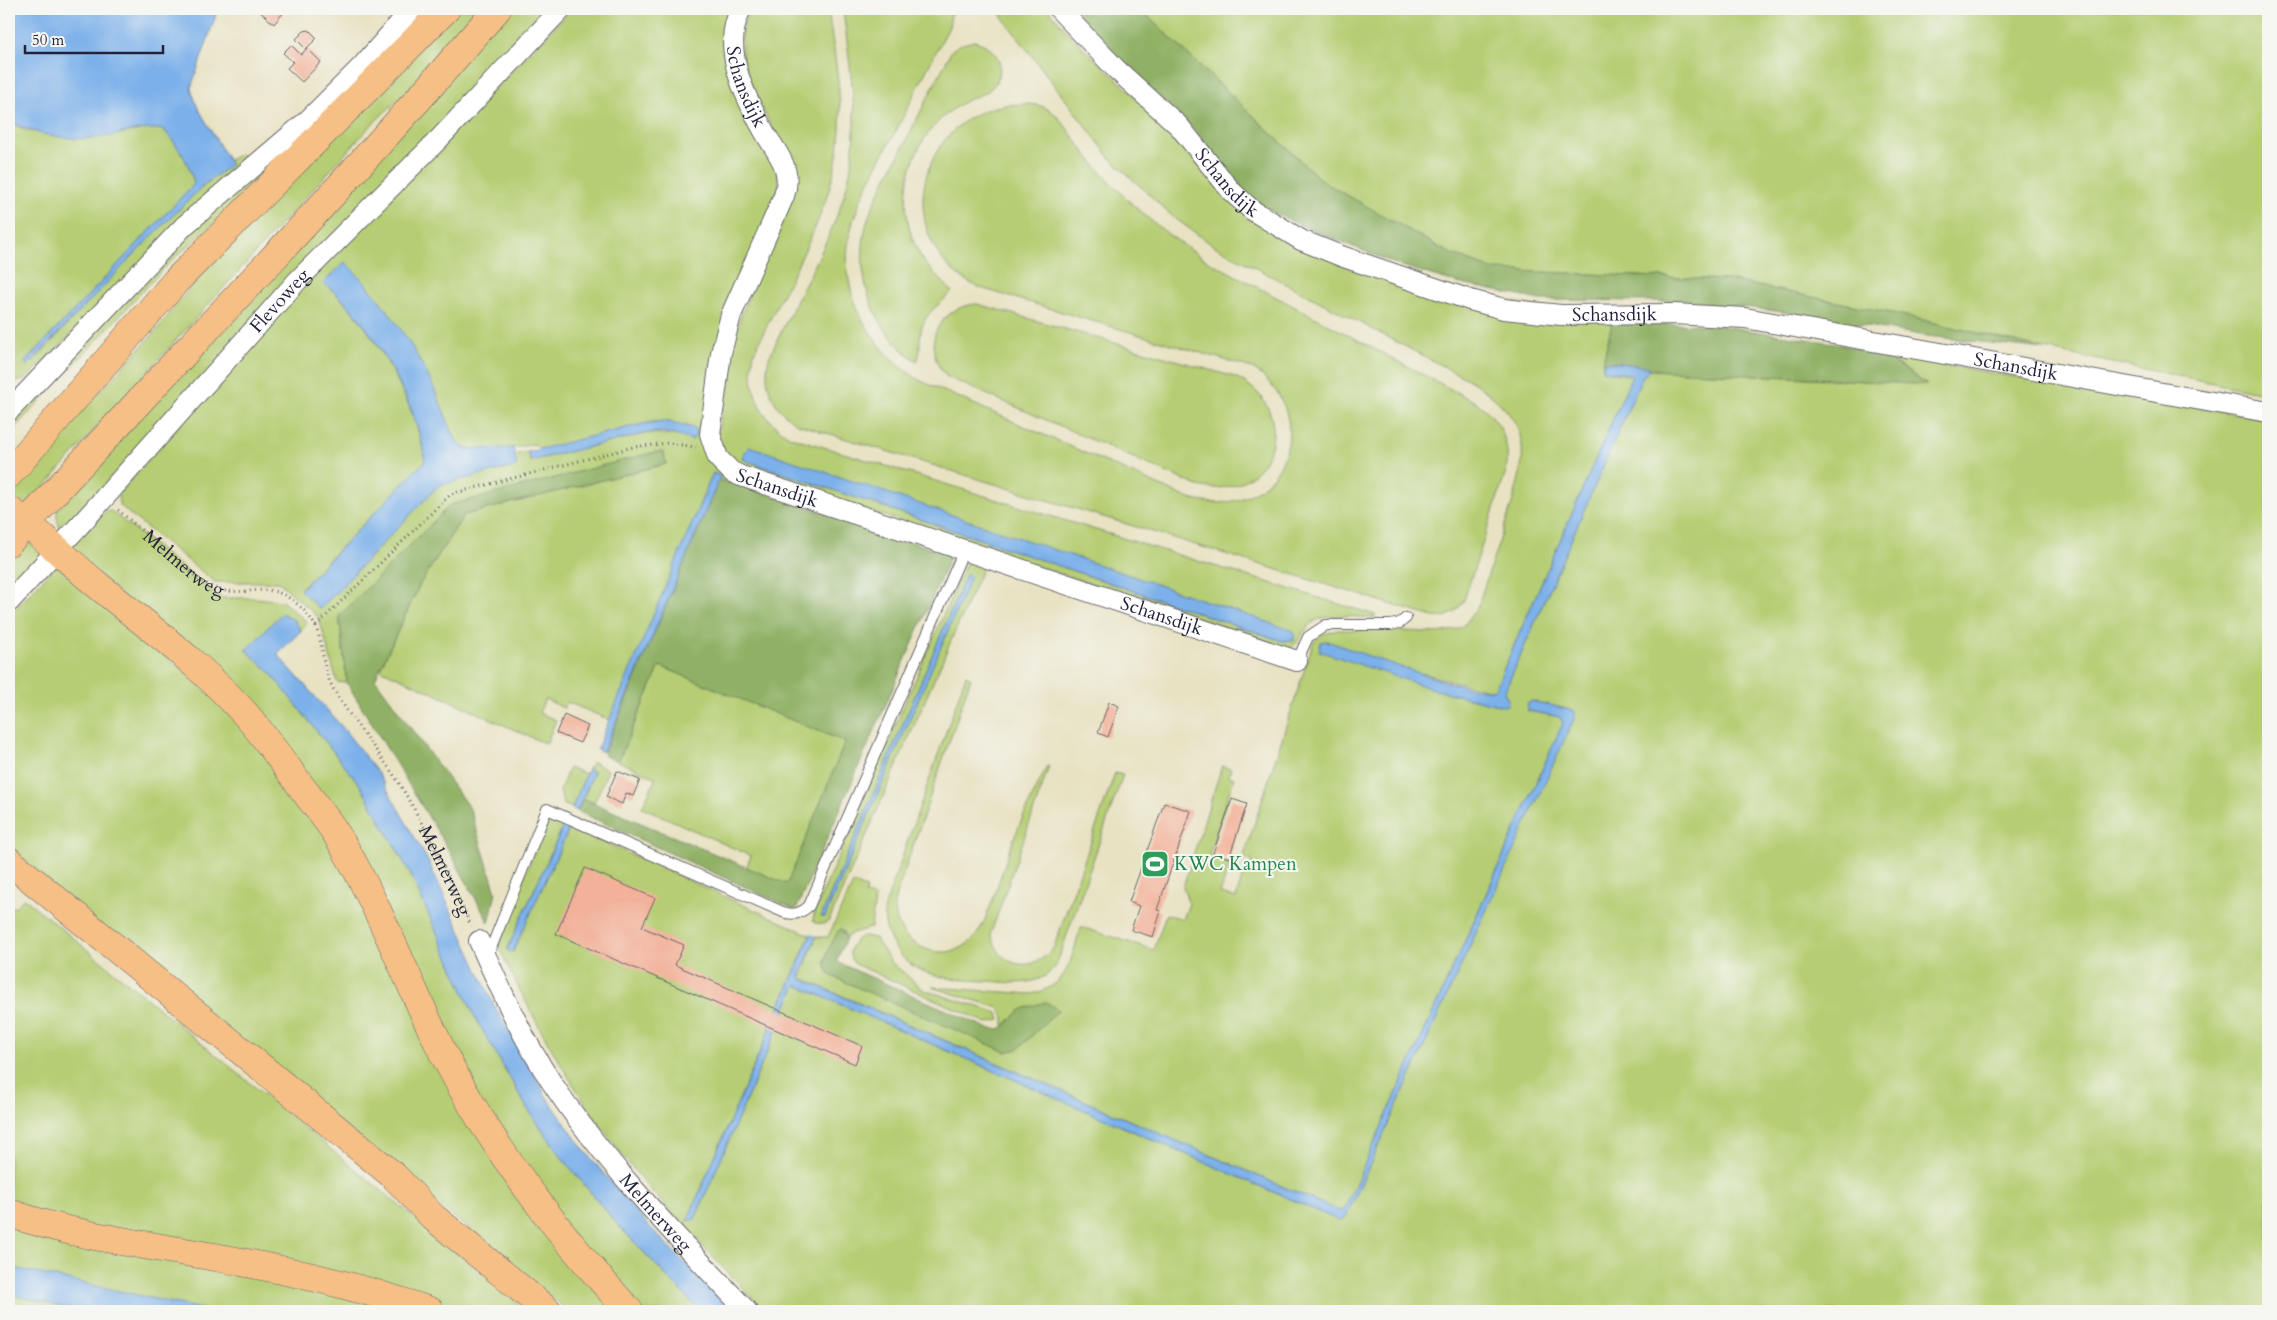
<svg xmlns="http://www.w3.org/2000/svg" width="2277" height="1320" font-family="Cardo,serif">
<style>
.green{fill:#b5ce73;stroke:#6c7857;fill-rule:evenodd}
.forest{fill:#90b165;stroke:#596a50}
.water{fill:#7cb0ea;stroke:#4f6992}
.building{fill:#f2b198}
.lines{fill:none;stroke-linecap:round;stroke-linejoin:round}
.service-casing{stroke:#67656a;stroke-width:12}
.minor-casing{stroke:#67656a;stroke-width:22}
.trunk-casing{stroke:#67656a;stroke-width:29}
.path{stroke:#67656a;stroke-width:3;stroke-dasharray:1 4;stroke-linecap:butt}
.service{stroke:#fff;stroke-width:10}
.minor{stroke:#fff;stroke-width:20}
.trunk{stroke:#f5bf86;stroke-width:28}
.labels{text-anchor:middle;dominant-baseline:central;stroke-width:4;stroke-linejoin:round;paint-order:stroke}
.street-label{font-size:19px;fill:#22223b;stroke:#f6f6f2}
.leisure-label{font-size:19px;fill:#27864d;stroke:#f6f6f2;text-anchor:start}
</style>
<rect width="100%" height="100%" fill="#f6f6f2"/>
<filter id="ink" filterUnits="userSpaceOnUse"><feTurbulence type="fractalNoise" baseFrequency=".02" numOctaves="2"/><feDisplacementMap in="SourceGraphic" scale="10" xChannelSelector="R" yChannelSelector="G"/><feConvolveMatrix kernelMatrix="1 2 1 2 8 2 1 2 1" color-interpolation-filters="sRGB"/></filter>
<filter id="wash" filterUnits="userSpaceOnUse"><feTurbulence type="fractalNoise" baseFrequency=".0096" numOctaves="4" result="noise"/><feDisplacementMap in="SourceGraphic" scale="20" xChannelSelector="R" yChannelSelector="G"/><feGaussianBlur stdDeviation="1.12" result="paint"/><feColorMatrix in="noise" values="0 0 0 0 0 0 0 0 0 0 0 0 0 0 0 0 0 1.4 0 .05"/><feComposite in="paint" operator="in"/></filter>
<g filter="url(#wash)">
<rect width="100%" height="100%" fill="#e8e2c2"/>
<path class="green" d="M420 9H437L296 149 167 265 9 434V424L163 258Z
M455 9H488L442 60 374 122 97 427 27 507 9 497V489L156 331 202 273Z
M506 9H552L61 534 57 518V510Z
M572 9H731L729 14 780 181 702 425 737 484 719 480 720 476 713 473 610 720 567 702 564 708 545 699 539 713 556 720 546 744 380 669 420 584 464 515 665 464 664 452 450 505 339 616 347 683 337 682 319 618 279 582H215L126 511 119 504 118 495 294 295ZM356 273 392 318 412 348 458 444C479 456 511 448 534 444L541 449 652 422 664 421 694 428 676 435 648 433 530 461 528 452 514 455 517 466 439 485 320 609 300 589 425 461C418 407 368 315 323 283Z
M751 9H828C833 48 842 90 840 130 836 210 786 281 754 353 747 389 759 419 791 437L1375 615 1374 618C1355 618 1326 611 1311 624 1303 631 1299 642 1290 649L745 470 725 453 718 433 731 342 796 173C792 156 781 144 773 129 756 98 726 41 751 9ZM743 458 1282 641 744 460Z
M843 9H952L949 27C931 61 914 95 897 129 879 162 858 196 850 233 837 293 871 351 921 381L1190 499C1277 524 1328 419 1252 368L977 287C959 277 943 265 934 246 903 188 941 113 1007 105 1019 104 1033 103 1044 107 1060 114 1070 134 1080 146 1092 162 1105 178 1120 192 1146 219 1175 240 1206 260L1477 403C1501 420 1511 443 1506 472L1464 600C1457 613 1447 619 1433 617L797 424C773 409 762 385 769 358 794 300 838 233 850 172 860 119 849 62 843 9Z
M996 9H1048L1071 36 1173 132 1338 264 1612 323 1602 366 1604 371 1632 376 1495 689 1492 691 1421 673 1414 682 1436 690 1503 706 1508 700 1504 693 1642 378 1649 370 1926 384 1884 355 2268 419V1311H765C720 1264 672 1217 631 1166 580 1102 539 1031 504 958L499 946 520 887 546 824 556 821 564 824 507 950 513 952 570 827 810 935 687 1221 695 1219 795 987 798 986 1340 1221 1345 1219 1575 711 1532 701 1528 711 1560 717 1563 723 1344 1210 1339 1211 801 978 816 937H828L853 884 867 888 865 894 875 898 871 928 852 933 846 938 844 931 823 963 1018 1049 1058 1010 1011 1019 1004 1028V1017L999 1008 932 987 1032 994C1070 985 1070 960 1081 927L1154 950 1166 914 1183 919 1189 904 1183 887 1222 766 1231 769 1228 776 1234 778 1209 855 1230 863 1220 894 1236 898 1244 872 1249 873 1252 861 1243 858 1246 850 1313 643 1321 635 1337 630H1391L1439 633 1458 629 1466 623 1478 606C1487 577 1497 548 1507 519 1528 454 1536 425 1473 382L1214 246 1173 217 1111 159Z
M1140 9H2268V394L2044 349 1902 315 1728 280 1495 270 1451 254 1322 181Z
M974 41C995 45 1009 67 993 86 987 94 975 96 966 101 956 106 947 113 939 121 904 154 896 214 920 255 929 270 942 280 952 292 941 304 927 310 922 327 918 337 922 354 917 361 871 330 851 269 869 216 878 192 892 168 904 145 920 113 936 81 952 50L959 45Z
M9 121 27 131 107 136 150 128 164 130C178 146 190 163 194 184L25 362H33C96 295 157 221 230 165L229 160 241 154 248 161 26 379 9 384Z
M977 304 1235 377C1304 409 1272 503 1198 486L947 377C919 347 937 307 977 304Z
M111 511 221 598H257L282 601 307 622 301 631 294 620 246 650 269 671 360 785 409 871 475 1017 527 1108 563 1159 618 1225 700 1311H637L515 1168 260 721 70 549 104 513Z
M25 539 43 554 9 589V557Z
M970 560 984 565 829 921 823 924 815 923 813 920 815 910 966 563ZM968 574 970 578 825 917H821L966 576Z
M56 565 192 677 256 738 335 843 434 1050 619 1311H568L9 851V616Z
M660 666 846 742 787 885 746 868 751 856 642 807 656 778 618 761Z
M966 675 971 678 895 898C894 913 897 929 909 939 928 956 957 957 974 938 988 923 1003 867 1011 846 1021 819 1035 792 1047 766L1049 767 991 933C998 967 1032 976 1054 947L1115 773 1123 775 1056 966C1038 989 1011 982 985 981 948 979 910 978 891 941 885 928 882 917 886 903Z
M593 762 608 770 594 803 583 799 594 772 588 769Z
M569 768 587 774 572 808 563 804 560 790Z
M24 898 461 1256 527 1311H437L9 1210V904L14 908Z
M863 936 875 938 891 962 924 990 998 1013 1000 1020 987 1023 855 964C845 954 851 941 863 936Z
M9 1223 260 1275 397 1311H210L9 1267Z
M9 1294 79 1311H9Z"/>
<path class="forest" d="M1074 9H1140L1322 181 1451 254 1495 270 1728 280 1902 315 2044 349 1927 336 1791 313 1733 306 1659 301 1540 300 1457 283 1396 264 1291 221 1256 202 1226 173 1199 135 1120 60Z
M1612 323 1714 325 1833 343 1884 355 1927 385C1840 379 1754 375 1668 371 1646 370 1627 360 1603 363Z
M655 452H664L666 464 464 515 420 584 375 679 470 809 496 892 489 923 450 852 347 683 339 616 450 505Z
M719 480 737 484 951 555 796 910 577 811 583 799 787 884 845 742 660 666 618 761 605 756 604 752Z
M841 929 846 938 837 960 841 964 987 1028C1007 1034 1008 1017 1023 1009 1030 1006 1039 1004 1046 1002L1059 1010 1018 1049 1006 1052 831 976C818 962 831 946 838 931Z"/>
<path class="water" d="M9 9H218L191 88 197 106 231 165 205 184 149 239 27 366 25 362 194 184C190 163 178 146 164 130 145 127 128 132 110 136 77 142 38 137 9 121Z
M345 262C380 296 411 340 432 384 441 403 448 424 458 444L467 449 513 448 517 466 439 485 320 609 300 590 425 461C419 406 369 315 323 283Z
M1612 362 1649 367V370L1642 378 1504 693 1508 699 1507 705 1503 706 1436 690 1319 651 1321 642 1327 641C1351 649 1479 698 1495 689L1632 376 1630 374 1604 371 1603 363Z
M664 421 694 428 697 432 693 440 663 432 648 433 530 461 528 452 642 424Z
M749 446 1294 631V641H1282L744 460 743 455Z
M713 473 720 476 719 480 603 752 597 749Z
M968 574 971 577 825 917H821L966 575Z
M282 613 294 620 301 631 277 654 343 728 378 773 428 861 495 1007 546 1096 581 1146 634 1210 730 1311H700L618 1225 563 1159 527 1108 475 1017 409 871 360 785 269 671 246 650Z
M1532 701 1575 711V717L1345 1219 1340 1221 798 986 795 987 695 1219 687 1221 811 934 816 937 800 975 802 979 1339 1211 1344 1210 1563 723 1560 717 1528 711 1526 704Z
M588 769 594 772 577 811 572 808Z
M564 824 570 827 513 952 507 950Z
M9 1267 210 1311H79L9 1294Z"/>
<g id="blocks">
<path class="building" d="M257 9H281L280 10 283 13 274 24Z
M309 30 317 38 306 49 296 39 304 31Z
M291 45 301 55 307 48 321 62 302 82 287 68 293 62 283 53Z
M1109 702 1119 706 1108 737 1098 733Z
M564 715 588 726 580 743 556 733Z
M617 771 640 780 633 796 626 793 622 804 606 797Z
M1232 799 1247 804 1229 858 1213 853Z
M1164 803 1191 811 1157 910 1161 911 1153 937 1131 930 1139 906 1129 902Z
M585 868 655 898 642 927 684 945 675 965 862 1046 855 1064 556 934Z"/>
</g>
</g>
<g filter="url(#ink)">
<use href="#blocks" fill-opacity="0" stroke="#67656a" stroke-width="1"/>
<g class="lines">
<defs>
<path id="service" d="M1297 661 1308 637 1326 625H1391L1400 623 1406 618
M487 958 547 809 783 912C794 916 801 913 809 906L964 550"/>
<g id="minor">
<path id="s2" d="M741 9C720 48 745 97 765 133 778 155 793 169 784 196L731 315 721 353 710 434 718 458 732 472 741 476 1297 661"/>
<path id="s3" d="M1059 9 1116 69 1179 126 1232 192 1252 210 1301 240 1341 256 1470 300 1504 309 1561 315 1674 314 1745 318 2268 412"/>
<path d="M9 411 184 226 308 120 362 66 412 9"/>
<path id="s4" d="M9 602 89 515 298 280 439 139 561 9"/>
<path id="s5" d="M479 941C501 990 522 1038 552 1083 608 1167 678 1238 747 1311"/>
</g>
<path id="trunk" d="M9 474 176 281 446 9
M9 510C40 532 66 559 95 583 147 626 203 666 247 716 267 739 285 765 303 789 314 804 327 819 337 835 379 904 407 981 443 1053 492 1149 557 1232 629 1311
M9 542C171 364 341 192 497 9
M9 861 394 1176 433 1217 548 1311
M9 1213C86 1240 167 1247 247 1263 309 1275 370 1290 430 1311"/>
</defs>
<use href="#service" class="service-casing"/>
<use href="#minor" class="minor-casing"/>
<use href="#trunk" class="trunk-casing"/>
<g class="path">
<path id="s1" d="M118 510 199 579C208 585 216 590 227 591 249 594 269 584 289 598 333 628 314 655 334 690 355 726 384 757 405 793 430 836 451 881 471 926"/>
<path d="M316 626 451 494 633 447 669 443 696 447"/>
</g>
<use href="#service" class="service"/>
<use href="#minor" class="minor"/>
<use href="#trunk" class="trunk"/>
</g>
</g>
<defs>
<symbol id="stadium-square" viewBox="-11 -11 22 22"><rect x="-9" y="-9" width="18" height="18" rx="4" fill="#2e9e5b" stroke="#f6f6f2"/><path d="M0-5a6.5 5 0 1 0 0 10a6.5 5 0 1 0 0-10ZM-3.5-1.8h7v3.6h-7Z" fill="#fff"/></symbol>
</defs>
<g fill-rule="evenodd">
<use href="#stadium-square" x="1139" y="848" width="32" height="32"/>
</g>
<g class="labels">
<g class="street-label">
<text stroke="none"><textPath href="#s2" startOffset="81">Schansdijk</textPath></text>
<text stroke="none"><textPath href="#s3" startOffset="242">Schansdijk</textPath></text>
<text stroke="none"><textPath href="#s4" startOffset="405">Flevoweg</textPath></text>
<text stroke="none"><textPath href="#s3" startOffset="662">Schansdijk</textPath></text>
<text stroke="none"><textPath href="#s3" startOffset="1068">Schansdijk</textPath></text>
<text stroke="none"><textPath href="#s2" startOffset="545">Schansdijk</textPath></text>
<text stroke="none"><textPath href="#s1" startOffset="85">Melmerweg</textPath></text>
<text stroke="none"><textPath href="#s2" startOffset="950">Schansdijk</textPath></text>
<text stroke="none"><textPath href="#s1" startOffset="519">Melmerweg</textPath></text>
<text stroke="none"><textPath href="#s5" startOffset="326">Melmerweg</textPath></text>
</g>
<g class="leisure-label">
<text x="1174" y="864">KWC Kampen</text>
</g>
</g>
<rect width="2277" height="1320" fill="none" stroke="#f6f6f2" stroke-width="30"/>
<path d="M25 45v8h138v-8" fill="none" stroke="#22223b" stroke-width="2.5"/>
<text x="32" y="45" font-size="15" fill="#22223b" stroke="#f6f6f2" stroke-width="4" paint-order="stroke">50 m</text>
</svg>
